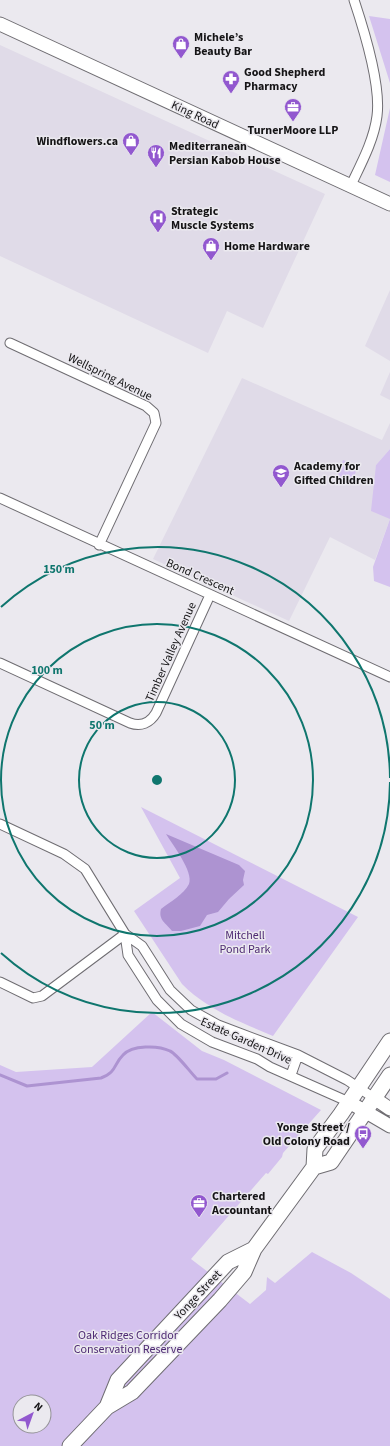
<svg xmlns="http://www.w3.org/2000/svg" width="390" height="1446" font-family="'Source Sans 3',sans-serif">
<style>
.built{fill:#e0dbe8}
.green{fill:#d4c2ee;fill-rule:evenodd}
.water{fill:#ad93d1}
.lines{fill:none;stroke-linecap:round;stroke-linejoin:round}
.stream{stroke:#ad93d1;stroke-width:3}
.street-casing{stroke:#6f6d72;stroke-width:11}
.secondary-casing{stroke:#6f6d72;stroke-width:15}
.primary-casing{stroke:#6f6d72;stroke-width:17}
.street{stroke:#fff;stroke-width:9}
.secondary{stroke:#fff;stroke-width:13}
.primary{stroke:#fff;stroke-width:15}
.ring{fill:none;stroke:#0f766e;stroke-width:2}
.labels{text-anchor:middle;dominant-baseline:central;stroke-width:3;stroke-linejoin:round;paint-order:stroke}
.poi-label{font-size:12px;font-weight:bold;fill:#151416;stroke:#ebe9ef;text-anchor:start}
.street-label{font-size:12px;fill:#151416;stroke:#ebe9ef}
.park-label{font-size:12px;fill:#4e2a73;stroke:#ebe9ef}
.centre{fill:#0f766e;stroke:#ebe9ef;stroke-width:2}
.ring-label{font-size:12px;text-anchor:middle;font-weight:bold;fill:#0f766e;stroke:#ebe9ef;stroke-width:3;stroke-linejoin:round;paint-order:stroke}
</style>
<rect width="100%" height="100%" fill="#ebe9ef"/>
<path class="built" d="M0 45 325 194 263 328 227 311 208 353 0 256Z
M390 290V361L365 346Z
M390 372V400L380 395Z
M242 378 382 440 390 423V449L376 465 390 519 375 560 330 537 289 621 153 559Z"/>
<path class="green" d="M369 16 390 19V83Z
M390 108V182L375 175Z
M390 449V587L374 581 373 567 390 519 371 511 376 465Z
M343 460 358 466 352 482 337 477Z
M141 807 358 917 273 1036C240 1022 208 1010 182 984L134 911 180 878Z
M152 1012 202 1051 224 1060 321 1110 283 1153 282 1157 268 1174 266 1173 191 1259 250 1304 266 1290 267 1277 275 1283 312 1252 351 1273 390 1299V1446H0V1065L16 1072 92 1067ZM20 1402H44V1426H20Z"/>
<path class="water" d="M166 834 239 865 245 871 243 880 244 885 229 899 218 912 207 915 200 926 181 931H172C166 923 158 920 161 909 170 902 184 894 189 884 194 872 172 844 166 834Z"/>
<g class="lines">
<path class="stream" d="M0 1075 27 1086 101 1078C117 1072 113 1065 123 1055 132 1045 158 1045 170 1051 177 1054 190 1072 197 1079H216L227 1073"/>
<defs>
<path id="street" d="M351 185C361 164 374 140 377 116 381 86 364 30 354 0
M10 343 146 406 154 413 156 423 99 545
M0 498 390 677
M0 663 130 723C141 727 150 723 156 713L210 595
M0 824 64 854 85 869 125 934 128 955 157 1000 181 1024 212 1042 257 1059 270 1067 349 1102
M125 934 142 946 170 990 191 1010 218 1025 298 1055 347 1080 374 1098
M0 982 33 998 42 996 125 934
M291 1075 298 1055"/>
<path id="secondary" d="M0 24 390 204
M374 1098 390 1109
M349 1102 390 1126"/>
<path id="primary" d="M314 1167 331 1162 390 1075
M107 1407 118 1380 228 1262 254 1249
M70 1446 107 1407 132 1392 220 1300 244 1272 254 1249 314 1167 315 1149 341 1114 390 1041"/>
</defs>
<use href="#street" class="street-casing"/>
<use href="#secondary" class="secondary-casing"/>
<use href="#primary" class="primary-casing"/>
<use href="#street" class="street"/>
<use href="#secondary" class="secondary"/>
<use href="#primary" class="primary"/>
</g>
<g class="ring">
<circle cx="157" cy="780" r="78"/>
<circle cx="157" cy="780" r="156"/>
<path d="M390 782A233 233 0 0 1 1 953M1 607A233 233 0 0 1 390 778"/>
</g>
<defs>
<symbol id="shop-pin" viewBox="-11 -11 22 30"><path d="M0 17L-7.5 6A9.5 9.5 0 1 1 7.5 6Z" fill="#9258cf" stroke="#ebe9ef"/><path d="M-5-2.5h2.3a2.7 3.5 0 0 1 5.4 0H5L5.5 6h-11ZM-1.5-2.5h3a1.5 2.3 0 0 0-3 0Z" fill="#fff"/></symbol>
<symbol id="pharmacy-pin" viewBox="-11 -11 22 30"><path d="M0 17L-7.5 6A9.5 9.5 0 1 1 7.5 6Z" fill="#9258cf" stroke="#ebe9ef"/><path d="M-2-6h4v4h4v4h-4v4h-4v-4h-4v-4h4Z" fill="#fff"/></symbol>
<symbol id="office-pin" viewBox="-11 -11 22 30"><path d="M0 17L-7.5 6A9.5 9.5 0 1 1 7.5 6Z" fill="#9258cf" stroke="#ebe9ef"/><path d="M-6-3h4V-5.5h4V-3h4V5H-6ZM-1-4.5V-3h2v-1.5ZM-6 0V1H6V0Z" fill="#fff"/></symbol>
<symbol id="restaurant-pin" viewBox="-11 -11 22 30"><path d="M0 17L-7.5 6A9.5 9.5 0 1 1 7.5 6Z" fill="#9258cf" stroke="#ebe9ef"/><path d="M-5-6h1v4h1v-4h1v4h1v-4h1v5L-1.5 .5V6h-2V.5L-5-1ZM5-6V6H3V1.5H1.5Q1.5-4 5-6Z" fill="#fff"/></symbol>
<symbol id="hospital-pin" viewBox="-11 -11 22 30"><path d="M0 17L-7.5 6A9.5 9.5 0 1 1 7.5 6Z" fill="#9258cf" stroke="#ebe9ef"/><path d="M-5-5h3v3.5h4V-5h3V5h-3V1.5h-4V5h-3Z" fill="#fff"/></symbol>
<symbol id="school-pin" viewBox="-11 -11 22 30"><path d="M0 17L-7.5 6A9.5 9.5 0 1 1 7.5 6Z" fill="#9258cf" stroke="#ebe9ef"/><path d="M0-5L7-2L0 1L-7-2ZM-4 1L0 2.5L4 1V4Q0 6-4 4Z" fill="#fff"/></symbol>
<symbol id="bus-pin" viewBox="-11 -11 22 30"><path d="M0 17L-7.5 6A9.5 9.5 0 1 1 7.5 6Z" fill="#9258cf" stroke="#ebe9ef"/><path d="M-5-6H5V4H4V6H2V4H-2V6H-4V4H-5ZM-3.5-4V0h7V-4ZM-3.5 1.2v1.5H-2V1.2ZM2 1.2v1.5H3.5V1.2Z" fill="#fff"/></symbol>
</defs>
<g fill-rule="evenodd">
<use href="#shop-pin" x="171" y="34" width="20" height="27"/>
<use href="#pharmacy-pin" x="221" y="69" width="20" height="27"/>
<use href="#office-pin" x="283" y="97" width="20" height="27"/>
<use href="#shop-pin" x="121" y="131" width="20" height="27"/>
<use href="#restaurant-pin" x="146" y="143" width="20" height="27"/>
<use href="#hospital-pin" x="148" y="208" width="20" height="27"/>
<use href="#shop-pin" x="201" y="236" width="20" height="27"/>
<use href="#school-pin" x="271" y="463" width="20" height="27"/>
<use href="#bus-pin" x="353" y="1124" width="20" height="27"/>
<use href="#office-pin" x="189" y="1193" width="20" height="27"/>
</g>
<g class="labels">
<g class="poi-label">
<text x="194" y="37">Michele’s<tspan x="194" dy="14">Beauty Bar</tspan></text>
<text x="244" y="72">Good Shepherd<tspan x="244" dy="14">Pharmacy</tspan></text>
<text x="293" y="130" text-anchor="middle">TurnerMoore LLP</text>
<text x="118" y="141" text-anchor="end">Windflowers.ca</text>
<text x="169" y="146">Mediterranean<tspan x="169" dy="14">Persian Kabob House</tspan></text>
<text x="171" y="211">Strategic<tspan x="171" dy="14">Muscle Systems</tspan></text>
<text x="224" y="246">Home Hardware</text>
<text x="294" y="466">Academy for<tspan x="294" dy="14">Gifted Children</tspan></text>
<text x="350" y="1127" text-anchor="end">Yonge Street /<tspan x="350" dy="14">Old Colony Road</tspan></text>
<text x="212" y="1196">Chartered<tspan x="212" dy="14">Accountant</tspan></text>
</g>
<g class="street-label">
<text transform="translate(195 115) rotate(25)">King Road</text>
<text transform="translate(110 377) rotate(26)">Wellspring Avenue</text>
<text transform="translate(200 577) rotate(24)">Bond Crescent</text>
<text transform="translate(171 652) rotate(-66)">Timber Valley Avenue</text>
<text transform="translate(246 1041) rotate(24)">Estate Garden Drive</text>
<text transform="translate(198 1295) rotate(-47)">Yonge Street</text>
</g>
<g class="park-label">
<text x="245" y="935">Mitchell<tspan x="245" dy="14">Pond Park</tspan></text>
<text x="128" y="1335">Oak Ridges Corridor<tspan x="128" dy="14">Conservation Reserve</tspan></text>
</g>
</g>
<circle cx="157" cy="780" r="6" class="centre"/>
<g class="ring-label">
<text x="59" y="573">150 m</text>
<text x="47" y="674">100 m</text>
<text x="102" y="729">50 m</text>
</g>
<g transform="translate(32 1414) rotate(41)"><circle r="19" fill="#ebe9ef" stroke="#959498"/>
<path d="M0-3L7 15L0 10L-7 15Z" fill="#9258cf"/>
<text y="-6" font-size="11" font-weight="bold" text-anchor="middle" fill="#151416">N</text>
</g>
</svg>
